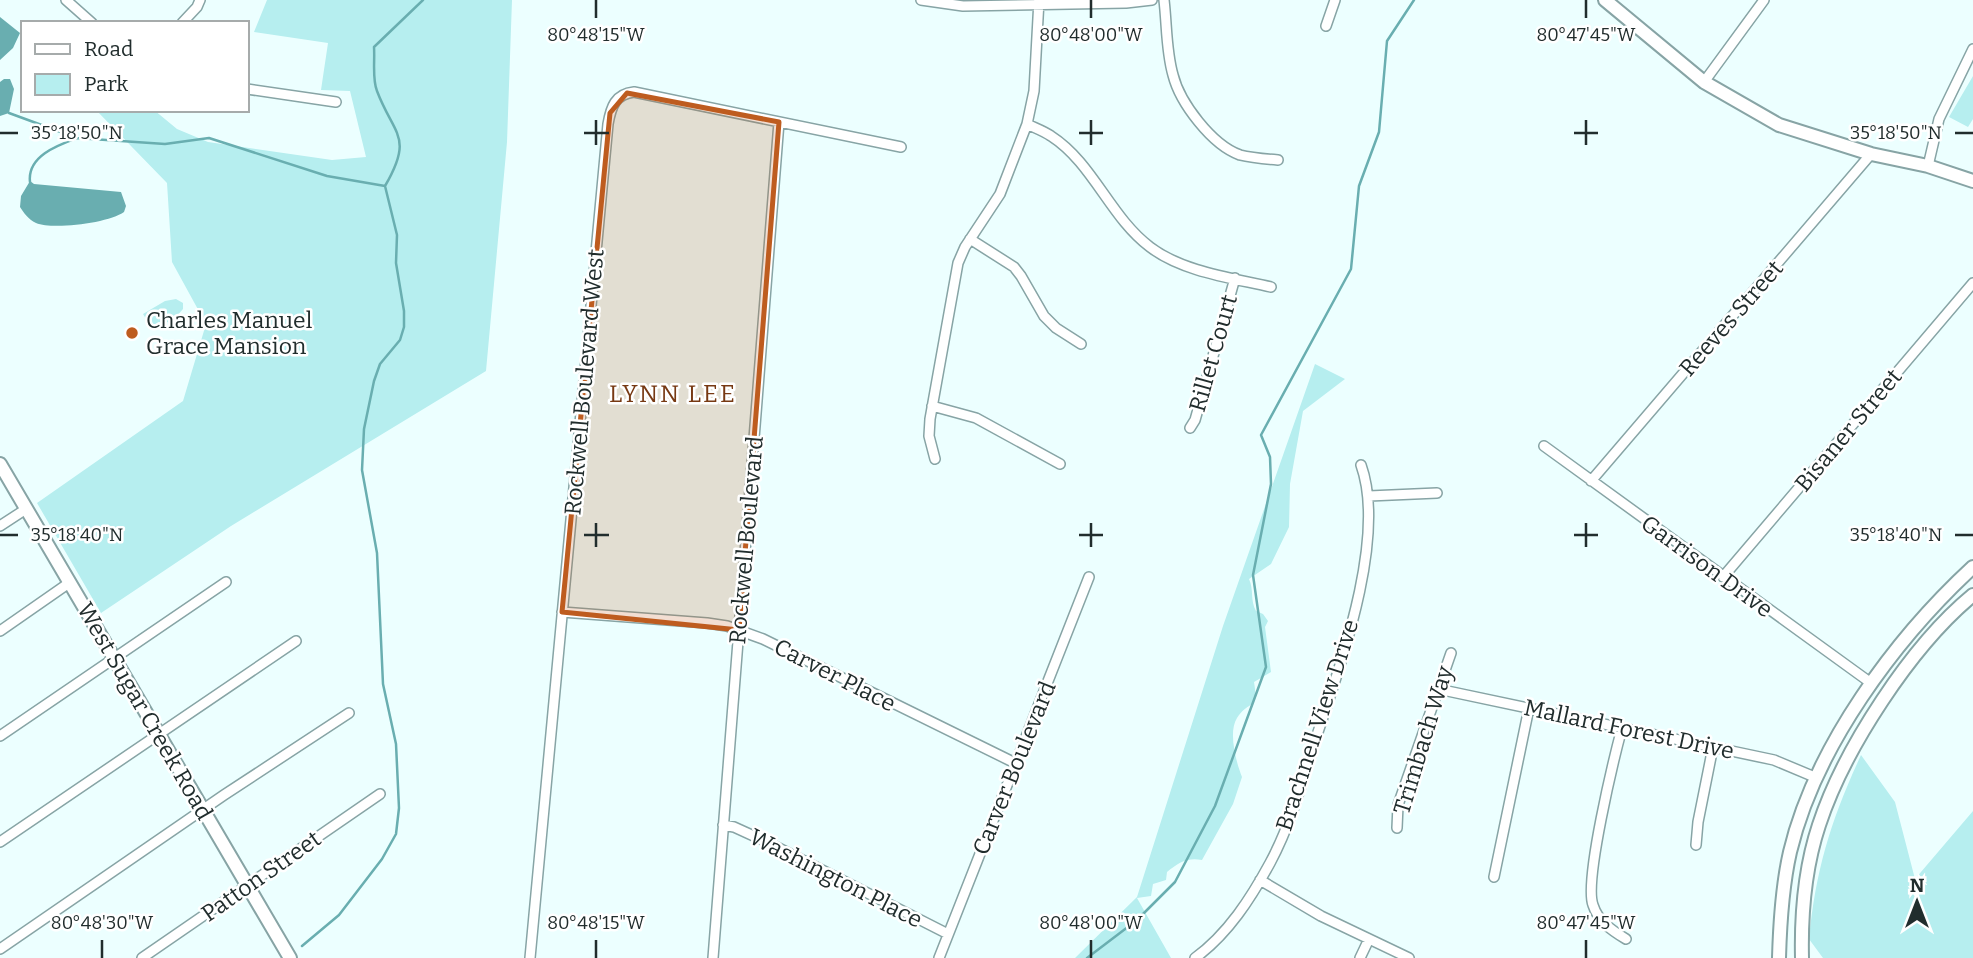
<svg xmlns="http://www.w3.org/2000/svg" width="1973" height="958" font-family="Bitter,serif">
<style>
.green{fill:#b6eeef}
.water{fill:#69aeb0}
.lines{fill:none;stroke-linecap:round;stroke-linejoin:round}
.stream{stroke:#69aeb0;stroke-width:2.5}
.street-casing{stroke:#87a4a5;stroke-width:12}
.secondary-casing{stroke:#87a4a5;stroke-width:16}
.street{stroke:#fff;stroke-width:9}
.secondary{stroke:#fff;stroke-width:12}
.marked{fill:#be5c1f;fill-opacity:0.2;stroke:#be5c1f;stroke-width:5;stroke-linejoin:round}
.ticks{fill:none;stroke:#212d2d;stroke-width:2.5}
.poi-dot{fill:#be5c1f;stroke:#fff;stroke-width:2.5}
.labels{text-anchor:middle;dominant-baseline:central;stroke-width:5;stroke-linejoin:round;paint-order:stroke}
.street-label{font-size:23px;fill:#212d2d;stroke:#fff}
.poi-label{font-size:23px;fill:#212d2d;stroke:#fff;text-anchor:start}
.neighbourhood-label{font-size:24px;letter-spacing:2px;fill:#773913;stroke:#fff}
.ticks-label{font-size:18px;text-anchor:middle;fill:#212d2d;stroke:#fff;stroke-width:5;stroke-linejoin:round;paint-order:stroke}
</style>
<rect width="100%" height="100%" fill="#ecffff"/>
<path class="green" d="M267 0H512L507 142 486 371 231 526 101 613 37 503 183 401 206 324 172 262 167 183 96 110H154L177 129 208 142 332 160 366 157 350 91 321 90 328 43 254 32Z
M1973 76V119L1968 127 1949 117Z
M176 299 183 303V309L175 318 153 330 143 314 165 301Z
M1315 364 1345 379 1303 411 1290 484 1289 527 1271 564 1249 579C1254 590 1250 600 1256 611L1263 614 1268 621 1265 627 1271 672 1254 682C1259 712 1250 698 1237 718 1228 732 1236 762 1242 777L1233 804 1202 860C1187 857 1178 863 1167 872L1166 880 1153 884 1151 896 1137 898 1171 958H1075L1137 897 1223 626Z
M1861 755 1895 802 1915 879 1973 811V958H1823L1809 939C1816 868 1831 820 1861 755Z"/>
<path class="water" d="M0 17 20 33 13 48 0 60Z
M4 79H10L14 89 9 113 0 116V82Z
M30 181 34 184 121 192 126 206 124 212C109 223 53 230 36 223 28 219 24 213 20 207L21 196Z"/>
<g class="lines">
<path class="stream" d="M9 113 77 138 165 144 209 138 327 176 385 186
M30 182C27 156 58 145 77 138
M302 946 339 915 382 859 396 834 399 808 396 744 383 684 377 553 362 470 364 429 374 381 380 364 400 340 404 327V311L396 263 397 235 385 186C414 136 394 136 377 91 372 79 375 61 374 47L423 0
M1087 958 1137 920 1175 882 1215 806 1266 667 1253 575 1271 484 1270 457 1261 435 1351 269 1359 186 1379 132 1387 41 1414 0"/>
<defs>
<path id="street" d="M66 0 92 23
M921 0 963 6 1126 3 1152 0
M1164 0C1167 25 1166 51 1173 75 1180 103 1212 145 1240 155 1252 158 1265 159 1278 160
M182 23 197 7 200 0
M1326 26 1335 0
M1704 82 1764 0
M247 89 336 102
M1027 124C1035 128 1044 131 1051 136 1093 163 1110 217 1150 247 1183 272 1232 278 1271 287
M1928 166 1939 119 1973 49
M970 239 1014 267 1021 276 1044 316 1056 328 1081 344
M932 406 976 418 1060 464
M1190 428 1195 420 1235 278
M1544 446 1871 683
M935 459 929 436 930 419 958 263 965 247 1000 194 1027 124 1034 91 1039 0
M1591 481 1871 154
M1369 496 1437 493
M0 526 26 509
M1723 577 1973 283
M562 612 707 623 727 626 763 639 1015 763
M0 631 69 583
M1438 689 1774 760 1817 778
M1622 728C1614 758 1584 881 1593 905 1598 921 1611 930 1626 939
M0 736 226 582
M723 825 734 827 769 843 948 934
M1397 828 1398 805 1451 653
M0 842 296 641
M1696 845 1698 822 1713 747
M1494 877 1529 708
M1260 880 1321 916 1409 958
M0 949 224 795 349 713
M142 958 380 794
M530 958 608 124C611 107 615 94 634 92L901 147
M713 958 779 122
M939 958 1089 577
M1195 958C1228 934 1251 898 1270 863 1291 824 1303 780 1316 738 1340 666 1387 538 1361 465
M1360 958 1369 939"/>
<path id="secondary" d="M1605 0 1704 82 1779 125 1871 154 1928 166 1973 181
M0 464 290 958
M1779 958C1780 922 1782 887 1790 852 1815 747 1895 639 1973 567
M1802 958C1801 914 1805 867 1819 825 1844 749 1911 646 1973 595"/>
</defs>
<use href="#street" class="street-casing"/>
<use href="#secondary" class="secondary-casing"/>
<use href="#street" class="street"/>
<use href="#secondary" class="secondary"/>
</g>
<path class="marked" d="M627 93 779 122 739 630 562 612 610 113Z"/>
<path class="ticks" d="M596 0V18M1091 0V18M1586 0V18M596 120V145M1091 120V145M1586 120V145M0 133H18M584 133H609M1079 133H1103M1574 133H1598M1955 133H1973M596 523V547M1091 523V547M1586 523V547M0 535H18M584 535H609M1079 535H1103M1574 535H1598M1955 535H1973M102 940V958M596 940V958M1091 940V958M1586 940V958"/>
<circle class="poi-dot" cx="132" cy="333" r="7"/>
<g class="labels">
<g class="street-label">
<text transform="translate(1731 318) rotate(-49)">Reeves Street</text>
<text transform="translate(1213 353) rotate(-74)">Rillet Court</text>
<text transform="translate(584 382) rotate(-85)">Rockwell Boulevard West</text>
<text transform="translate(1848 430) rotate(-50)">Bisaner Street</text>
<text transform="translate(746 540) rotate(-85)">Rockwell Boulevard</text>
<text transform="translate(1707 566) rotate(36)">Garrison Drive</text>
<text transform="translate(835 675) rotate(27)">Carver Place</text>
<text transform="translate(145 711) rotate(60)">West Sugar Creek Road</text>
<text transform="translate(1317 725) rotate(-72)">Brachnell View Drive</text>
<text transform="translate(1629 729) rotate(12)">Mallard Forest Drive</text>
<text transform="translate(1423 740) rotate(-73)">Trimbach Way</text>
<text transform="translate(1014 768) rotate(-68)">Carver Boulevard</text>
<text transform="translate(261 876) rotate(-35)">Patton Street</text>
<text transform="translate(836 878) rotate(27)">Washington Place</text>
</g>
<g class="poi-label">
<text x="146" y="320">Charles Manuel<tspan x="146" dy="26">Grace Mansion</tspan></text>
</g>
<g class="neighbourhood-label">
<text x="673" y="394">LYNN LEE</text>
</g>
</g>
<g class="ticks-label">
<text x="596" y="41">80°48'15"W</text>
<text x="1091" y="41">80°48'00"W</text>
<text x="1586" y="41">80°47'45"W</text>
<text x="77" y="139">35°18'50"N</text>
<text x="1896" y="139">35°18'50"N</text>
<text x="77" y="541">35°18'40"N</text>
<text x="1896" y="541">35°18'40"N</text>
<text x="102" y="929">80°48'30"W</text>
<text x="596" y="929">80°48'15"W</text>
<text x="1091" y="929">80°48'00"W</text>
<text x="1586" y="929">80°47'45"W</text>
</g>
<rect x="21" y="21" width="228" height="91" fill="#ffffff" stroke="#a6abab" stroke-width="2"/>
<rect x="35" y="44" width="35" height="10" fill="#ffffff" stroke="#a6abab" stroke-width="2"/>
<text x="84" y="56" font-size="21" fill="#212d2d">Road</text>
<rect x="35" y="74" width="35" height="21" fill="#b6eeef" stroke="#a6abab" stroke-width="2"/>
<text x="84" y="91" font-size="21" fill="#212d2d">Park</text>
<g transform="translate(1917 902)" stroke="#ffffff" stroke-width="5" paint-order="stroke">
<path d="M0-5L12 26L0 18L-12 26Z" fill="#212d2d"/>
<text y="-10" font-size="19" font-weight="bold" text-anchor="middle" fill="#212d2d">N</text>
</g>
</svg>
